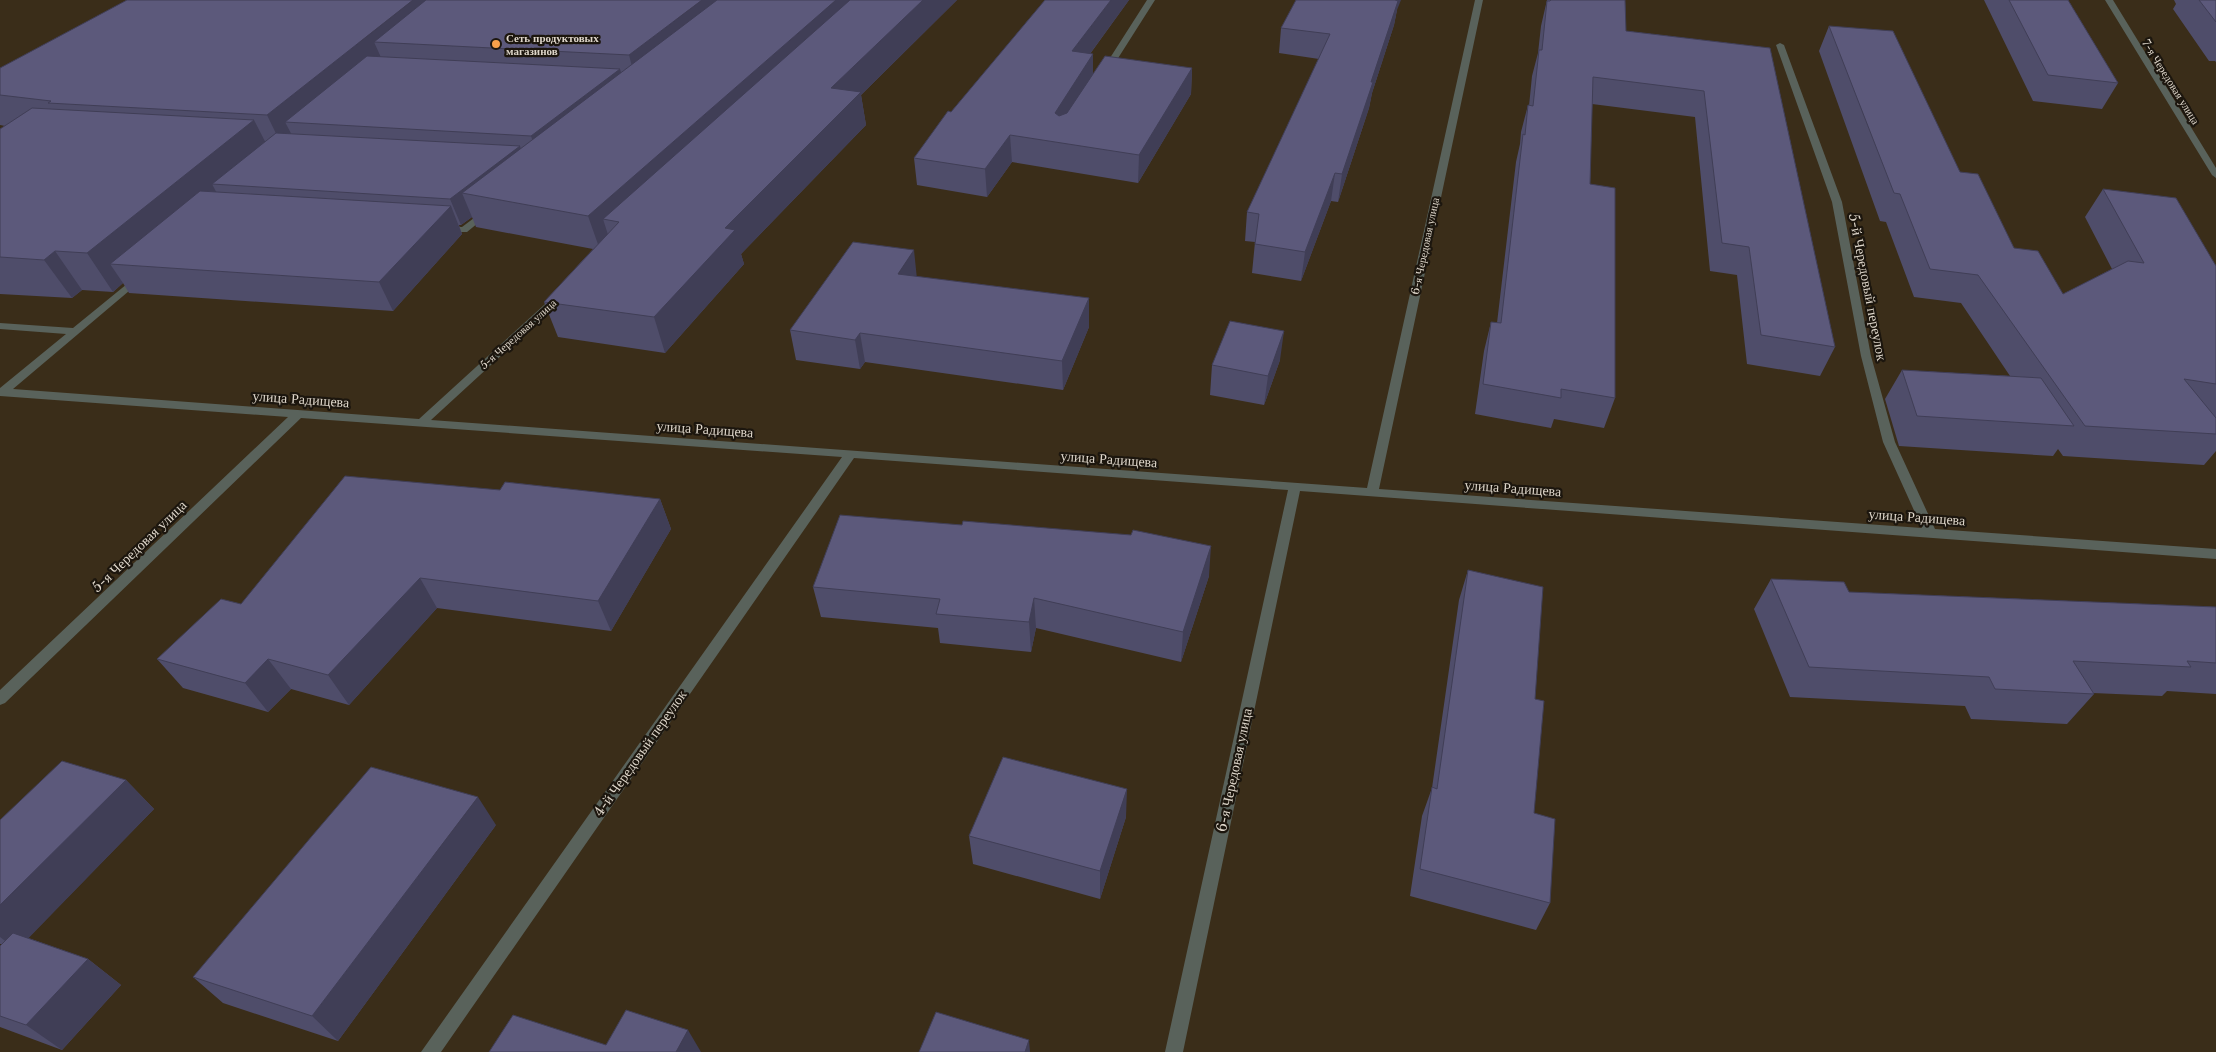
<svg xmlns="http://www.w3.org/2000/svg" width="2216" height="1052" font-family="'Libre Baskerville',serif">
<style>
.lines{fill:none;stroke-linecap:round;stroke-linejoin:round}
.minor{fill:#59625b;fill-rule:evenodd}
.wall{fill:#4f4d6a}
.shaded-wall{fill:#403e56}
.building{fill:#5c597b;stroke:#403e56}
.poi-dot{fill:#f8a04b;stroke:#1c160e;stroke-width:2}
.labels{text-anchor:middle;dominant-baseline:central;stroke-width:4.5;stroke-linejoin:round;paint-order:stroke}
.far-poi-label{font-size:11px;font-weight:bold;fill:#ded6ca;stroke:#1c160e;text-anchor:start}
.far-street-label{font-size:11px;fill:#ded6ca;stroke:#1c160e}
.street-label{font-size:14px;fill:#ded6ca;stroke:#1c160e}
</style>
<rect width="100%" height="100%" fill="#3a2d19"/>
<g class="lines">
<path class="minor" d="M1147 0H1155L1108 74H1102L1101 72Z
M1475 0H1483L1379 489 1922 528 1883 442 1861 356 1832 202 1776 45 1780 43 1784 45 1842 202 1871 356 1895 442 1935 529 2216 549V559L1300 491 1183 1052H1165L1288 490 854 458 441 1052H421L842 457 301 418 5 703 0 705V690L288 417 0 396V388L66 334 0 329V323L73 328 138 275 142 276V280L13 389 419 419 555 295 559 294 564 297 563 299 431 420 1367 488Z
M2105 0H2113L2216 168V178L2212 175Z
M486 209 491 212 489 214 467 232H445L440 229 445 226 462 227Z"/>
</g>
<path class="wall" d="M957 0 861 95 866 125 741 254 744 264 665 353 558 337 544 302 593 249 476 227 472 217 461 225H459L462 234 393 311 129 293 123 283 113 292 82 290 72 298 0 294V129L5 126 0 125V68Z
M1045 0H1129L1090 54 1093 73 1192 68 1191 94 1138 183 1012 162 987 197 917 185 914 158 951 112Z
M1547 0H1625L1626 31 1770 48 1835 347 1820 376 1747 364 1737 275 1710 271 1695 117 1592 104 1590 184 1615 398 1604 428 1554 419 1551 428 1475 414 1484 351 1491 322 1497 323 1516 162 1520 144 1521 132 1528 105 1529 106 1532 76 1538 53 1541 26Z
M1984 0H2068L2118 83 2102 109 2033 101Z
M2174 0H2216V62L2215 61H2209L2173 9 2176 4Z
M1397 10 1394 25 1372 93 1369 108 1338 202 1331 201 1301 281 1252 273 1255 242 1245 241 1247 212 1319 59 1279 53 1281 28Z
M1829 26 1960 172 2014 248 2063 294 2112 269 2085 217 2103 189 2216 266V417H2215L2216 418V451L2204 465 2063 456 2058 449 2053 456 1899 446 1885 399 1902 370 2010 376 1961 303 1914 297 1886 222 1880 221 1819 51Z
M917 277 1089 298V327L1063 390 865 362 860 369 796 360 790 330Z
M1280 360 1264 405 1210 395 1212 365Z
M500 490 660 499 671 529 611 631 437 608 349 705 291 689 268 712 183 688 157 659 241 604Z
M1468 570 1535 699 1534 813 1550 903 1536 930 1410 896 1422 816 1432 788 1459 600Z
M1209 576 1181 662 1036 628 1031 652 940 643 938 628 821 617 813 587Z
M1771 579 1849 592 2216 607V694L2167 691 2162 696 2093 693 2094 694 2067 724 1971 719 1965 706 1790 697 1754 609Z
M126 780 154 809 28 938 88 959 121 985 62 1050 0 1027V946L2 944H0V820Z
M1126 817 1100 899 973 864 969 836Z
M496 825 338 1041 223 1003 193 977Z"/>
<path class="shaded-wall" d="M413 0H461L374 42 384 64 285 122 294 139 283 148 267 115Z
M702 0H728L637 86 629 55Z
M836 0H873L619 222 603 219 610 241 600 250 588 216Z
M923 0H957L861 95 866 125 741 254 744 264 665 353 654 317 725 228 831 88Z
M1111 0H1129L1073 77 1072 51Z
M1395 0H1401L1397 10 1394 25 1372 93 1369 108 1338 202 1342 174Z
M1093 54V80L1056 140 1055 113Z
M1192 68 1191 94 1138 183 1139 155Z
M620 69 628 95 540 163 531 136Z
M254 120 273 157 212 184 221 201 110 264 123 283 113 292 87 253Z
M1010 135 1012 162 987 197 985 169Z
M520 146 529 172 462 193 472 217 461 225 450 199Z
M1335 173 1331 201 1301 281 1305 252Z
M451 206 462 234 393 311 379 282Z
M914 250 917 279 898 274Z
M55 251 82 290 72 298 44 260Z
M1089 298V327L1063 390 1062 361Z
M1284 331 1280 360 1264 405 1268 376Z
M860 333 865 362 860 369 855 340Z
M660 499 671 529 611 631 598 601Z
M1211 546 1209 576 1181 662 1183 632Z
M420 578 437 608 349 705 328 675Z
M1034 598 1036 628 1031 652 1029 622Z
M268 659 291 689 268 712 245 683Z
M126 780 154 809 17 950 0 937V905Z
M1127 789 1126 817 1100 899V871Z
M478 797 496 825 338 1041 312 1016Z
M88 959 121 985 62 1050 26 1025Z
M688 1030 701 1052H676Z
M1029 1040 1030 1052H1025Z"/>
<path class="building" d="M127 0H413L267 115 48 103 51 101 0 95V68Z
M426 0H702L629 55 374 42Z
M717 0H836L588 216 462 193Z
M850 0H923L831 88 861 92 725 228 735 230 654 317 544 302 619 222 603 219Z
M1045 0H1111L1072 51 1093 54 1055 113 1059 116 1067 113 1105 56 1192 68 1139 155 1010 135 985 169 914 158 948 111 951 112Z
M1296 0H1395L1398 1 1371 82H1373L1342 174 1335 173 1305 252 1255 244 1259 214 1247 212 1330 34 1281 28Z
M1551 0H1625L1626 31 1770 48 1835 347 1761 335 1749 247 1722 243 1704 91 1593 77 1590 184 1615 188V398L1561 389V398L1483 384 1491 322 1501 323 1523 134 1525 135 1528 105 1533 106 1539 50H1542L1547 1H1550Z
M2009 0H2068L2118 83 2048 75Z
M2199 0H2216V22Z
M1829 26 1893 31 1960 172 1978 174 2014 248 2038 251 2063 294 2128 261 2144 263 2103 189 2176 198 2216 266V384L2184 379 2216 418V434L2085 426 1978 275 1930 269 1900 194 1894 193Z
M367 56 620 69 531 136 285 122Z
M32 108 254 120 87 253 55 251 44 260 0 257V129Z
M276 133 520 146 450 199 212 184Z
M200 191 451 206 379 282 110 264Z
M853 242 914 250 898 274 1089 298 1062 361 860 333 855 340 790 330Z
M1230 321 1284 331 1268 376 1212 365Z
M1902 370 2041 378 2074 426 1917 416Z
M345 476 500 490 505 482 660 499 598 601 420 578 328 675 268 659 245 683 157 659 221 599 241 604Z
M840 515 962 525 963 521 1131 535 1133 530 1211 546 1183 632 1034 598 1029 622 936 614 940 599 813 587Z
M1468 570 1543 587 1535 699 1544 701 1534 813 1555 819 1550 903 1420 869 1432 787 1437 789Z
M1771 579 1844 582 1849 592 2216 607V663L2187 661 2191 667 2073 661 2094 694 1995 689 1989 677 1809 667Z
M1003 757 1127 789 1100 871 969 836Z
M62 761 126 780 0 905V820Z
M371 767 478 797 312 1016 193 977 312 836Z
M13 933 88 959 26 1025 0 1016V946Z
M626 1010 688 1030 676 1052H489L513 1015 606 1045Z
M936 1012 1029 1040 1025 1052H919Z"/>
<circle class="poi-dot" cx="496" cy="44" r="5"/>
<g class="labels">
<g class="far-poi-label">
<text x="506" y="38">Сеть продуктовых<tspan x="506" dy="13">магазинов</tspan></text>
</g>
<g class="far-street-label">
<text transform="translate(2171 82) rotate(58)">7-я Чередовая улица</text>
<text transform="translate(1425 246) rotate(-78)">6-я Чередовая улица</text>
<text transform="translate(518 334) rotate(-42)">5-я Чередовая улица</text>
</g>
<g class="street-label">
<text transform="translate(1868 287) rotate(79)">5-й Чередовый переулок</text>
<text transform="translate(301 399) rotate(4)">улица Радищева</text>
<text transform="translate(705 429) rotate(4)">улица Радищева</text>
<text transform="translate(1109 459) rotate(4)">улица Радищева</text>
<text transform="translate(1513 488) rotate(4)">улица Радищева</text>
<text transform="translate(1917 517) rotate(4)">улица Радищева</text>
<text transform="translate(139 546) rotate(-44)">5-я Чередовая улица</text>
<text transform="translate(640 753) rotate(-55)">4-й Чередовый переулок</text>
<text transform="translate(1234 770) rotate(-78)">6-я Чередовая улица</text>
</g>
</g>
</svg>
